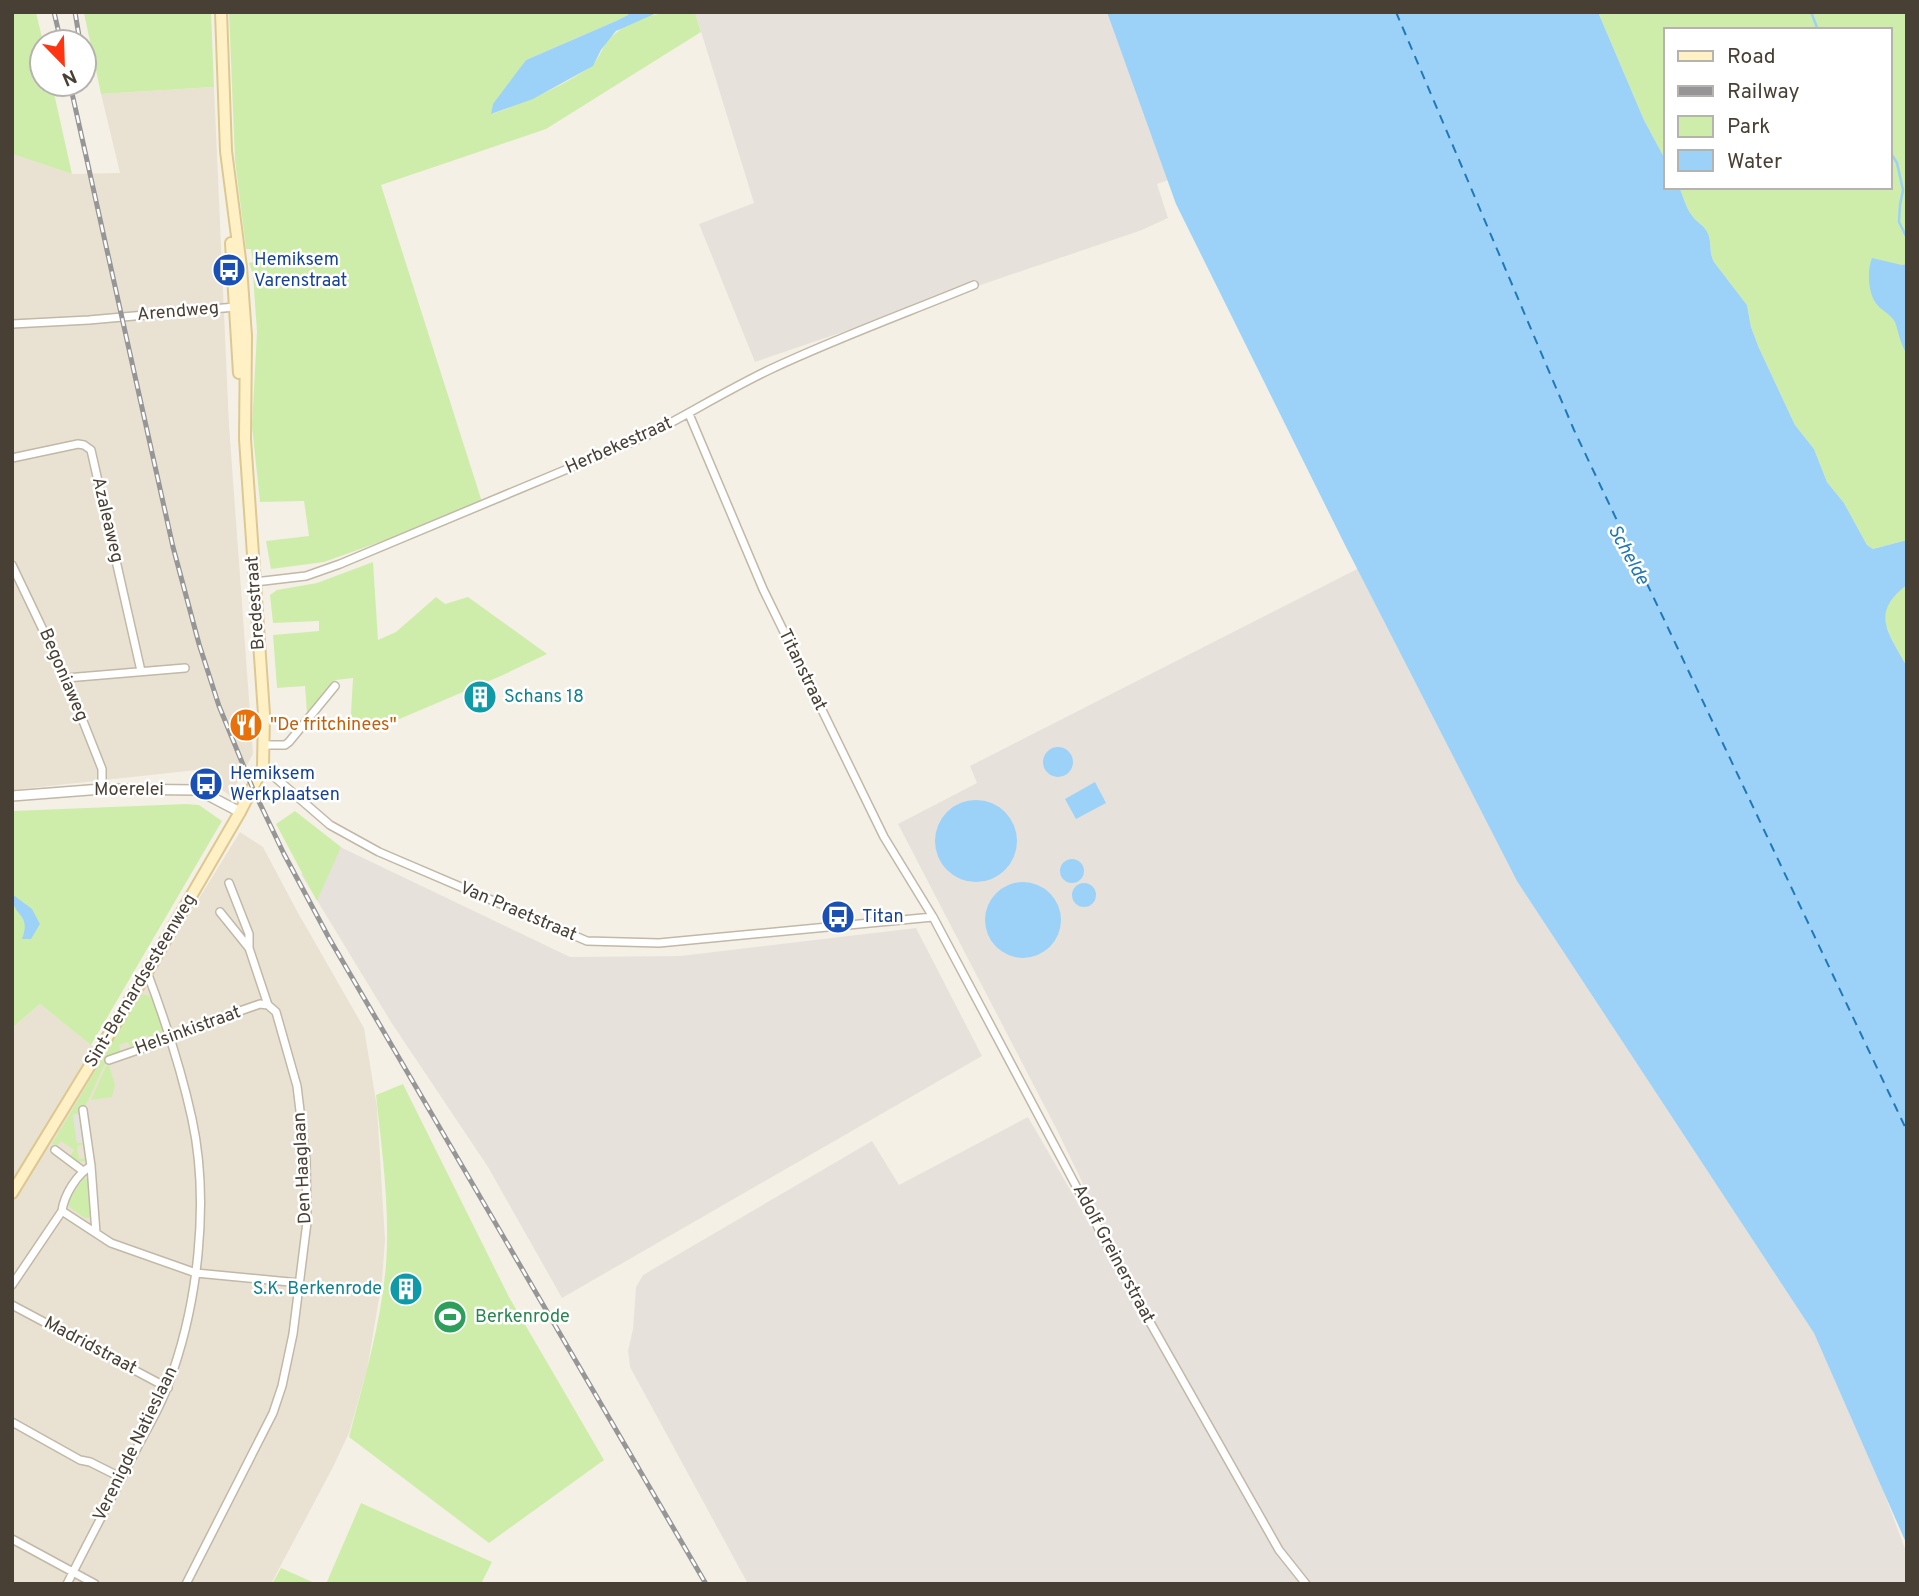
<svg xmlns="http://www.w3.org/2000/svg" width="1919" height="1596" font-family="Overpass,sans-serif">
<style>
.residential{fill:#e9e2d3}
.industrial{fill:#e7e1db}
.green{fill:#cfedaa}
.parking{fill:#e5e2de}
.water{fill:#9cd2f8}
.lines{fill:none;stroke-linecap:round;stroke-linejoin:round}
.stream{stroke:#9cd2f8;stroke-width:2.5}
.ferry{stroke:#2178b6;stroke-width:2;stroke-dasharray:9 7;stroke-linecap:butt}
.minor-casing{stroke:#c1b8a7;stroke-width:10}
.tertiary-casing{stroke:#c1b8a7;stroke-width:12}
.secondary-casing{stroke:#ddc892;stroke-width:14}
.minor{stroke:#fff;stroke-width:7}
.tertiary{stroke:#fff;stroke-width:9}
.secondary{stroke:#fff1c5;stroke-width:10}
.rail-casing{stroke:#969696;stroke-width:5}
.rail{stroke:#fff;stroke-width:2.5;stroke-dasharray:8;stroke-linecap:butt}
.labels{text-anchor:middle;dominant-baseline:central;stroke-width:5;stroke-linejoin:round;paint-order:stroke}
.transit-label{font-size:18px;fill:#164399;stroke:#fff;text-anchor:start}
.street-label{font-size:18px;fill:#484034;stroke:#fff}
.culture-label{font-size:18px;fill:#0d838f;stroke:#fff;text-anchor:start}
.food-label{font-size:18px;fill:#c56008;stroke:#fff;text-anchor:start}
.leisure-label{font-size:18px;fill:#27864d;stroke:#fff;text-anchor:start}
.water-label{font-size:19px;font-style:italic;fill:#2178b6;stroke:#fff}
</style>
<rect width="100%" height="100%" fill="#f5f0e6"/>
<path class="residential" d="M214 87 229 425 253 754 230 796 197 770 12 790V154L72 174 120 173 101 94Z
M240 832 263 847 297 911 364 1028 377 1107 385 1240 382 1281 367 1370 349 1433 333 1467 271 1584H12V1028L40 1004 103 1054Z"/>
<path class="industrial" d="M695 12H1114L1208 166 1157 184 1168 218 1142 230 755 362 699 224 754 203Z
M1367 564 1819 1319 1907 1554V1584H748L630 1367 628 1351 633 1329 636 1287 643 1275 872 1141 899 1185 1028 1117 1163 1350 1057 1130 898 824 977 783 970 766Z
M336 845 570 957 680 956 916 928 982 1056 562 1298 488 1167 391 1022 301 874Z"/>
<path class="green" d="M12 12H36L43 42 42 84H52L72 174 12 154Z
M211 12 214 87 101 94 84 13Z
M229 12H629L628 15 616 21 526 60 492 114C526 102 559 88 589 68 597 63 601 50 607 42 631 14 661 12 695 12L701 32 546 129 381 185 483 505 324 562 271 569 266 541 309 536 304 501 260 502 252 426 257 332 253 275 249 263 253 262 251 249H246L235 160Z
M1598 12H1907V540L1873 549 1867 545 1844 503 1827 482 1814 449 1795 425 1759 348 1751 327 1747 305 1714 262C1708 251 1713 240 1706 230 1703 225 1697 222 1694 218 1686 209 1684 198 1679 187H1889V30H1665V159L1644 120Z
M373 562 378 640 396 632 436 597 445 604 468 597 547 654 503 675 390 723 355 727 351 713 353 678 336 680 307 713 305 686 277 688 273 635 319 631V621L273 623 270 595 277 590 317 583Z
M1907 585V667C1898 649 1875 619 1889 599 1893 594 1901 589 1907 585Z
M186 804 199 805 222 821 91 1045 40 1004 12 1028V811Z
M295 811 341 847 317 901 276 824Z
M143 994 151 997 164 1029 155 1040 151 1042 148 1035 136 1039 138 1046 131 1048 128 1042 119 1045 121 1052 106 1057 107 1060 85 1107H79L80 1113 73 1115 77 1143H84V1145L77 1146 79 1159 86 1158V1161L79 1162 70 1156 74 1150 61 1141 56 1146 52 1144 139 997Z
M109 1065 115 1085 112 1097 91 1100 106 1066Z
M403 1084 509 1297 604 1460 489 1543 349 1437C364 1380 381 1324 386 1265 390 1208 382 1151 376 1095Z
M84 1178 90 1179 92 1218H85L69 1207 68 1201Z
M361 1503 492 1562 481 1584H326Z
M281 1568 317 1584H272Z"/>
<path class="parking" d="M80 1113 84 1143H77L73 1115Z"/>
<path class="water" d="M629 12H659L616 31 601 50 593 66 533 99 491 114 493 104 526 60 616 21 628 15Z
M1107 12H1598L1644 120 1665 159V187H1679C1684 198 1686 209 1694 218 1697 222 1703 225 1706 230 1713 240 1708 251 1714 262L1747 305 1751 327 1759 348 1795 425 1814 449 1827 482 1844 503 1867 545 1873 549 1907 540V585C1869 613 1889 633 1907 667V1545L1814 1333 1517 881 1345 545 1176 204Z
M1872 258 1902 265 1907 264V354C1900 344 1899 333 1895 322 1891 314 1880 310 1875 302 1868 291 1867 270 1872 258Z
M1043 762a15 15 0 1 1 30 0a15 15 0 1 1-30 0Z
M1095 782 1106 803 1076 819 1065 799Z
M935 841a41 41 0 1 1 82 0a41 41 0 1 1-82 0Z
M1060 871a12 12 0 1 1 24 0a12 12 0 1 1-24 0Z
M985 920a38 38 0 1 1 76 0a38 38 0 1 1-76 0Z
M1072 895a12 12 0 1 1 24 0a12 12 0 1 1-24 0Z
M12 894 32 909 40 924 31 939H22C32 912 12 918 12 894Z"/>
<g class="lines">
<path class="stream" d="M1811 12 1818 30
M1889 150 1897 163 1903 190 1900 205 1899 222 1907 238"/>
<path class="ferry" d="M1396 12 1574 430 1907 1131"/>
<defs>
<path id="minor" d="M12 324 89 320 235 307
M689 414 763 589 884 837 933 917 1126 1280 1279 1550 1306 1584
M12 458 78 444 84 445 91 450 141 671
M12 565 66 678 102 769V789
M255 582 306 576 340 564 644 437C687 415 727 390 771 369 837 338 906 313 974 285
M66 678 185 668
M265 745H285L289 742 335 686
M263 767 330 825 379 852 587 941 659 943 933 917
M229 883 249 934V948
M109 1060 158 1043 171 1035 260 1004 268 1005
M83 1110 91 1166 96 1233
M55 1150 83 1171
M62 1211 111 1243 196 1273 300 1283
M12 1285 62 1211C64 1195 77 1174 91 1166
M12 1305 168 1388
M12 1422 80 1460 90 1462 122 1478
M12 1539 95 1584
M67 1584C91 1536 116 1490 140 1442 150 1424 161 1405 168 1385 198 1306 210 1202 192 1119 181 1068 165 1020 147 972
M186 1584 273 1413 282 1386 293 1334 307 1222 306 1160 297 1086 276 1012 268 1005 249 948 220 912"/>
<path id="tertiary" d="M12 796 102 789 198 790 240 812"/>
<path id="secondary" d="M231 243 239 373
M12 1193 147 972 240 812 263 767 264 714 245 439 246 336 241 267 226 151 221 12"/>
</defs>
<use href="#minor" class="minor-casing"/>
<use href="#tertiary" class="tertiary-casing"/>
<use href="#secondary" class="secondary-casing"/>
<use href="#minor" class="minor"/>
<use href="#tertiary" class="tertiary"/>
<use href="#secondary" class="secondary"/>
<defs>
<path id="rail" d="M54 12 61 42
M75 12 80 42
M70 84 173 547 199 644 219 706 253 789 284 854 329 938 706 1584"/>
</defs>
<use href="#rail" class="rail-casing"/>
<use href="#rail" class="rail"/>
</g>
<defs>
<symbol id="bus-disc" viewBox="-11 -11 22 22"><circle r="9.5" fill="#1a4fb4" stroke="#fff"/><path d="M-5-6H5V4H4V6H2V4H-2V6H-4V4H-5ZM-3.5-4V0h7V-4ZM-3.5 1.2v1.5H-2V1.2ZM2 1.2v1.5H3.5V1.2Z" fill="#fff"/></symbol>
<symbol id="building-disc" viewBox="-11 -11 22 22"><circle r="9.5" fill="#0f9aa8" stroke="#fff"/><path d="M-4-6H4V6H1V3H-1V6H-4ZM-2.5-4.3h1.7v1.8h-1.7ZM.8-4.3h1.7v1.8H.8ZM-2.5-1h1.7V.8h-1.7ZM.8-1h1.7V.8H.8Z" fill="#fff"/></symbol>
<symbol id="restaurant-disc" viewBox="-11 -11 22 22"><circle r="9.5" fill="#e8710a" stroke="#fff"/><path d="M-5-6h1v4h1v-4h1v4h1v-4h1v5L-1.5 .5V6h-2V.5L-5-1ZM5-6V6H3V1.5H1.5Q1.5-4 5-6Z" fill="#fff"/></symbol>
<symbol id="stadium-disc" viewBox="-11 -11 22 22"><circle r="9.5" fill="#2e9e5b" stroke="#fff"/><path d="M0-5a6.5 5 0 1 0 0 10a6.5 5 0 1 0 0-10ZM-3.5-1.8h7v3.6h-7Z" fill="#fff"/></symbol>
</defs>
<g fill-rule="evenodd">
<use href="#bus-disc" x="210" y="251" width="38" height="38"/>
<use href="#building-disc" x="461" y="678" width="38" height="38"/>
<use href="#restaurant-disc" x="227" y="706" width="38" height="38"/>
<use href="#bus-disc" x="187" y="765" width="38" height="38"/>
<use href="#bus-disc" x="819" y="898" width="38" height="38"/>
<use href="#building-disc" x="387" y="1270" width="38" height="38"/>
<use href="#stadium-disc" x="431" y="1298" width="38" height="38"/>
</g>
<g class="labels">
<g class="transit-label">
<text x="254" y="260">Hemiksem<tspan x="254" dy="21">Varenstraat</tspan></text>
<text x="230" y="774">Hemiksem<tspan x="230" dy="21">Werkplaatsen</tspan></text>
<text x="862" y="917">Titan</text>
</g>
<g class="street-label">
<text transform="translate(178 312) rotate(-5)">Arendweg</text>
<text transform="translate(619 446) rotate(-24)">Herbekestraat</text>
<text transform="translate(107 520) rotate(77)">Azaleaweg</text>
<text transform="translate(256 603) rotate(-94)">Bredestraat</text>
<text transform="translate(802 670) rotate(64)">Titanstraat</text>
<text transform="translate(63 675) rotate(67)">Begoniaweg</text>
<text x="129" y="790">Moerelei</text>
<text transform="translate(518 912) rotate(23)">Van Praetstraat</text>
<text transform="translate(141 981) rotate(-59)">Sint-Bernardsesteenweg</text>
<text transform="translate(188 1031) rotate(-20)">Helsinkistraat</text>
<text transform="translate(303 1168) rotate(-93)">Den Haaglaan</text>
<text transform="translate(1113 1254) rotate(62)">Adolf Greinerstraat</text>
<text transform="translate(90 1346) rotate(28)">Madridstraat</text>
<text transform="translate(136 1444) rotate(-64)">Verenigde Natieslaan</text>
</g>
<g class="culture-label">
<text x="504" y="697">Schans 18</text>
<text x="382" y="1289" text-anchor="end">S.K. Berkenrode</text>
</g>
<g class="food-label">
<text x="270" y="725">"De fritchinees"</text>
</g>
<g class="leisure-label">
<text x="475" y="1317">Berkenrode</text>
</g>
<g class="water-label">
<text transform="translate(1628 555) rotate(61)">Schelde</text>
</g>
</g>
<rect width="1919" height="1596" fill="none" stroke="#484034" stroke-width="28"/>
<rect x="1664" y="28" width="228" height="161" fill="#ffffff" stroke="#b6b3ae" stroke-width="2"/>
<rect x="1678" y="51" width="35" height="10" fill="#fff1c5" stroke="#b6b3ae" stroke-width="2"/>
<text x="1727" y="63" font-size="21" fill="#484034">Road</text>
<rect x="1678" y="86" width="35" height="10" fill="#969696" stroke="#b6b3ae" stroke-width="2"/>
<text x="1727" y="98" font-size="21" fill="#484034">Railway</text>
<rect x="1678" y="116" width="35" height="21" fill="#cfedaa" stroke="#b6b3ae" stroke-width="2"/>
<text x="1727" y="133" font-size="21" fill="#484034">Park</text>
<rect x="1678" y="150" width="35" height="21" fill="#9cd2f8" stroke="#b6b3ae" stroke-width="2"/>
<text x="1727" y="168" font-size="21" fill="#484034">Water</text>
<g transform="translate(63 63) rotate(157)"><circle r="33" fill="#ffffff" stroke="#b6b3ae" stroke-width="2"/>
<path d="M0-5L12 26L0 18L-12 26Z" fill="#ff3512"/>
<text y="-10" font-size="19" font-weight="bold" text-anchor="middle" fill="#484034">N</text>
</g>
</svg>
